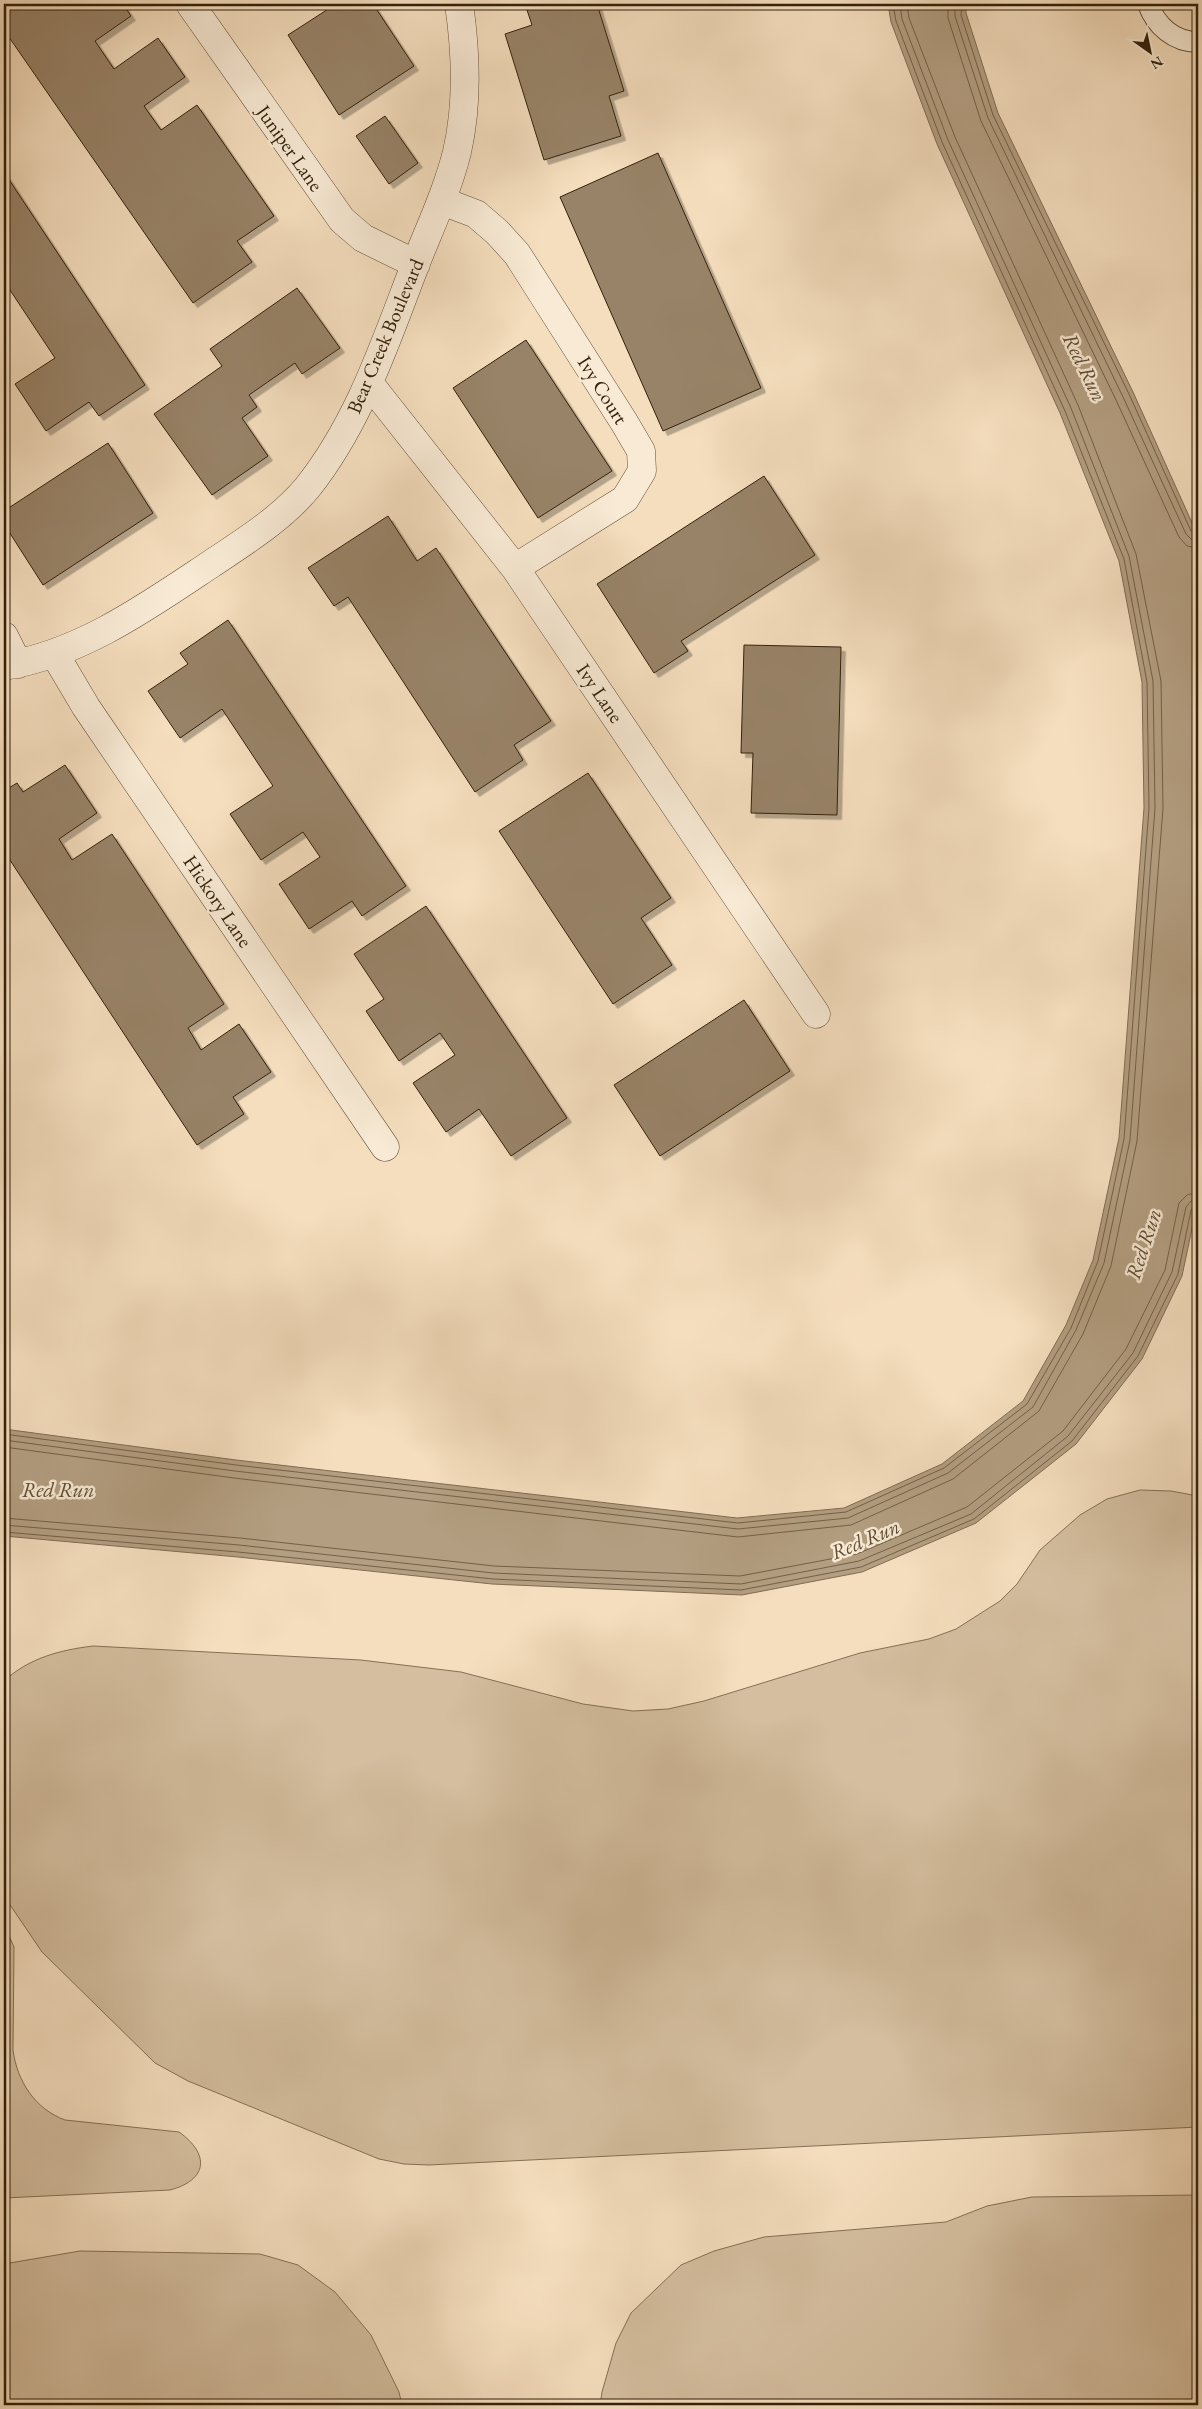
<svg xmlns="http://www.w3.org/2000/svg" width="1202" height="2409" font-family="'EB Garamond',serif">
<style>
.green{fill:#d4be9f;stroke:#847054}
.water{fill:#b39e81;stroke:#806c51}
.lines{fill:none;stroke-linecap:round;stroke-linejoin:round}
.shore{stroke:#736046;stroke-width:1}
.building{fill:#988368;stroke:#33210a;filter:url(#shadow)}
.lane-casing{stroke:#645037;stroke-width:22}
.street-casing{stroke:#645037;stroke-width:29}
.lane{stroke:#f8ead5;stroke-width:20}
.street{stroke:#f8ead5;stroke-width:28}
.labels{text-anchor:middle;dominant-baseline:central;stroke-width:5;stroke-linejoin:round;paint-order:stroke}
.street-label{font-size:20px;fill:#33210a;stroke:#f8ead5}
.water-label{font-size:21px;font-style:italic;fill:#604d34;stroke:#f8ead5}
</style>
<defs>
<filter id="shadow"><feDropShadow dx="4.5" dy="4.5" stdDeviation="0" flood-color="#0004"/></filter>
</defs>
<rect width="100%" height="100%" fill="#f5debe"/>
<filter id="stains"><feTurbulence type="fractalNoise" baseFrequency=".004" numOctaves="4"/><feColorMatrix values="0 0 0 0 .2 0 0 0 0 .09 0 0 0 0 .02 0 0 0 .5 -.17"/></filter>
<radialGradient id="worn" r=".72"><stop offset=".6" stop-color="#630" stop-opacity="0"/><stop offset="1" stop-color="#630" stop-opacity=".3"/></radialGradient>
<path class="green" d="M1140 1490 1171 1491 1198 1496V2127L429 2165 404 2164 379 2159 188 2081 155 2063 42 1952 4 1896V1681C29 1658 60 1650 93 1646L361 1660 461 1672 583 1704 633 1711 668 1709 704 1701 860 1653 929 1639 956 1629 1000 1601 1017 1584 1040 1550 1080 1515 1107 1499Z
M4 1925 14 1947 13 2050C17 2081 35 2109 65 2120L179 2132C210 2154 208 2180 170 2190L4 2198Z
M1198 2195V2405H600L602 2392 616 2343 631 2313 681 2265 714 2251 764 2237 946 2222 987 2206 1032 2197Z
M80 2251 260 2254 298 2265 335 2292 371 2335 399 2392 402 2405H4V2264Z"/>
<path class="water" d="M888 4H966V13L998 113 1133 392 1198 536V1200L1182 1276 1142 1359 1076 1444 976 1523 862 1572 742 1595 492 1584 238 1557 4 1536V1429L236 1460 737 1518 844 1508 942 1464 1023 1401 1066 1325 1093 1260 1119 1138 1144 808 1142 682 1119 561 1060 413 937 144 891 22Z"/>
<g class="lines">
<path class="shore" d="M948 4V18L981 121 1116 400 1179 537 1187 546 1198 548
M955 4V16L988 118 1123 397 1186 534 1191 539 1198 541
M962 4 961 15 993 115 1129 394 1191 531 1198 534
M4 1434 236 1465 738 1523 846 1512 944 1468 1027 1404 1071 1328 1098 1261 1124 1139 1149 808 1147 682 1124 559 1065 411 942 142 896 21 893 4
M4 1440 235 1471 738 1529 848 1518 948 1473 1033 1407 1076 1330 1104 1263 1130 1140 1155 808 1153 681 1129 556 1071 408 948 140 902 19 900 4
M4 1447 234 1478 738 1537 851 1525 953 1479 1039 1411 1083 1334 1111 1266 1137 1141 1163 808 1161 681 1136 554 1078 405 955 137 909 18 907 4
M4 1518 240 1538 494 1566 740 1576 857 1554 967 1507 1063 1431 1126 1349 1165 1270 1179 1203 1187 1195 1198 1192
M4 1525 239 1545 493 1573 741 1584 859 1561 971 1514 1068 1436 1133 1353 1172 1272 1186 1207 1191 1201 1198 1200
M4 1532 238 1552 493 1579 741 1590 861 1567 974 1519 1072 1441 1138 1356 1178 1274 1191 1210 1194 1207 1198 1206"/>
</g>
<path class="building" d="M4 4H123L131 16 95 41 114 69 158 38 185 77 144 106 161 130 197 105 274 216 237 241 252 262 193 303 4 30Z
M336 4H373L414 66 339 115 288 35Z
M525 4H579L580 9 597 4 624 91 609 96 621 136 544 160 505 34 532 25Z
M385 116 418 163 389 184 356 136Z
M658 153 761 388 663 431 560 197Z
M4 172 145 385 99 416 89 402 46 431 15 384 55 358 4 281Z
M297 288 340 348 302 374 295 363 249 395 257 407 242 418 268 456 212 495 154 414 222 366 210 349Z
M526 340 612 471 538 518 453 388Z
M108 443 153 513 43 585 4 524V511Z
M764 476 815 555 681 641 688 651 654 673 597 584Z
M388 516 417 561 436 548 551 721 514 745 523 760 475 792 348 597 334 606 308 568Z
M228 620 406 886 362 916 352 901 309 929 279 884 320 857 303 832 261 860 230 814 273 786 222 709 180 738 148 691 188 664 180 653Z
M744 645 841 647 837 815 751 813 753 753H741Z
M65 765 97 813 59 839 72 860 112 834 224 1004 188 1028 201 1050 239 1024 271 1072 233 1097 244 1114 197 1145 4 851V791L17 783 23 792Z
M588 773 671 898 641 918 672 965 613 1004 499 831Z
M426 906 567 1118 511 1156 479 1109 446 1132 413 1083 455 1055 440 1033 399 1061 366 1011 384 999 354 954Z
M744 1000 790 1071 660 1156 614 1085Z"/>
<g class="lines">
<defs>
<path id="lane" d="M1148 4C1156 26 1174 42 1198 42"/>
<path id="street" d="M190 4 342 220 363 238 416 264
M442 201 476 214 497 232 517 254 624 422 641 451 642 471 625 499 515 568
M369 383 515 568 816 1014
M4 636 18 664
M54 653 86 707 385 1147
M4 666C81 654 148 606 211 564 244 542 281 519 307 488 359 423 385 343 414 268 429 229 447 192 457 152 468 104 466 52 459 4"/>
</defs>
<use href="#lane" class="lane-casing"/>
<use href="#street" class="street-casing"/>
<use href="#lane" class="lane"/>
<use href="#street" class="street"/>
</g>
<g class="labels">
<g class="street-label">
<text transform="translate(290 148) rotate(55)">Juniper Lane</text>
<text transform="translate(385 336) rotate(-67)">Bear Creek Boulevard</text>
<text transform="translate(603 390) rotate(58)">Ivy Court</text>
<text transform="translate(600 693) rotate(56)">Ivy Lane</text>
<text transform="translate(218 901) rotate(56)">Hickory Lane</text>
</g>
<g class="water-label">
<text transform="translate(1085 367) rotate(64)">Red Run</text>
<text transform="translate(1143 1244) rotate(-72)">Red Run</text>
<text x="58" y="1489">Red Run</text>
<text transform="translate(865 1539) rotate(-23)">Red Run</text>
</g>
</g>
<rect width="1202" height="2409" fill="none" stroke="#f5debe" stroke-width="20"/>
<rect x="5" y="5" width="1192" height="2399" fill="none" stroke="#33210a" stroke-width="2.5"/>
<rect x="10" y="10" width="1182" height="2389" fill="none" stroke="#33210a"/>
<g transform="translate(1150 52) rotate(147)" stroke="#f8ead5" stroke-width="4" paint-order="stroke">
<path d="M0-4L9 19L0 12L-9 19Z" fill="#33210a"/>
<text y="-8" font-size="14" font-weight="bold" text-anchor="middle" fill="#33210a">N</text>
</g>
<rect width="100%" height="100%" filter="url(#stains)"/>
<rect width="100%" height="100%" fill="url(#worn)"/>
</svg>
